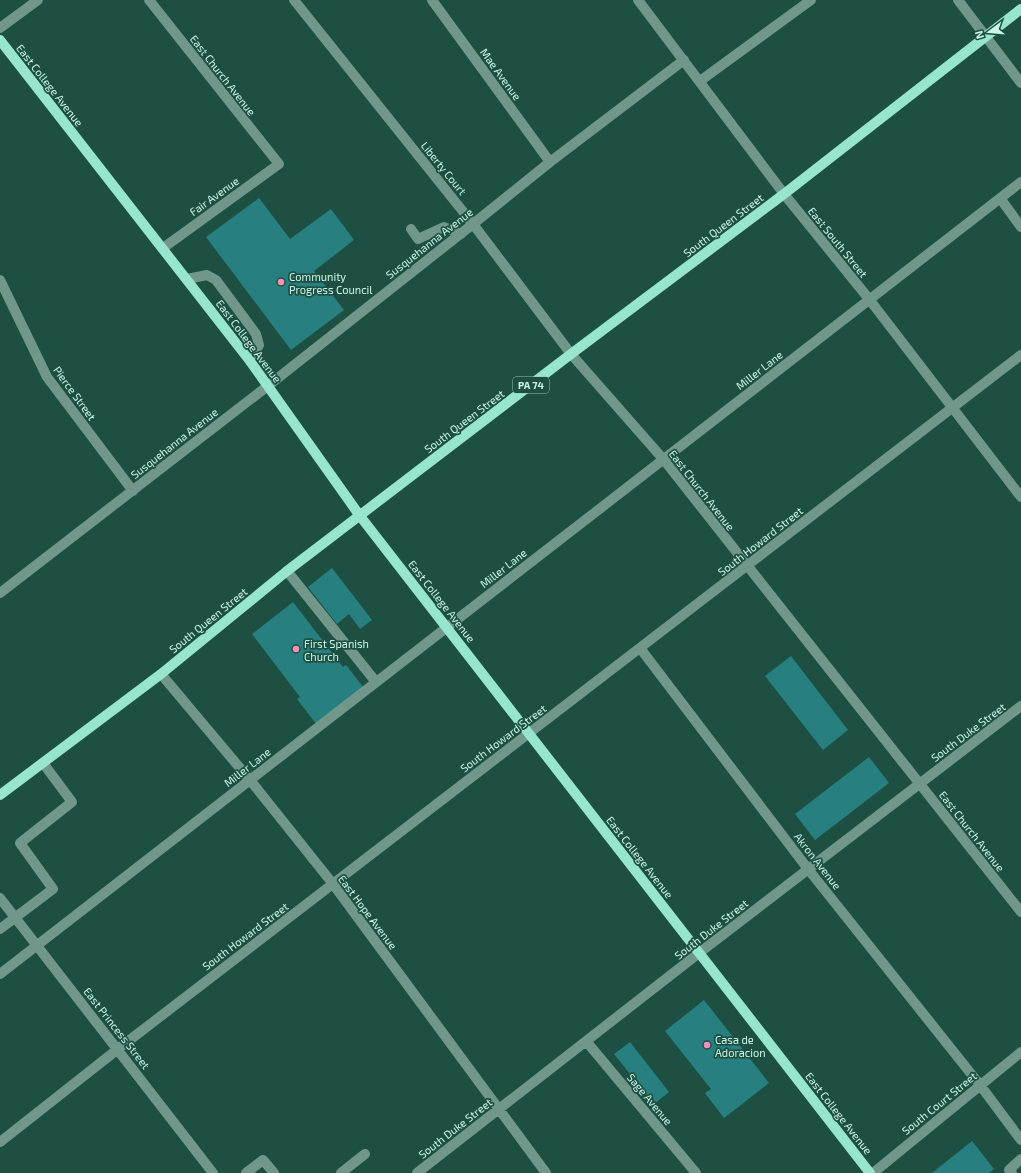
<svg xmlns="http://www.w3.org/2000/svg" width="1021" height="1173" font-family="'Exo 2',sans-serif">
<style>
.building{fill:#27807f}
.lines{fill:none;stroke-linecap:round;stroke-linejoin:round}
.minor{stroke:#71978b;stroke-width:10}
.major{stroke:#97e5ce;stroke-width:10}
.poi-dot{fill:#fd8ebe;stroke:#1d5043;stroke-width:1.5}
.labels{text-anchor:middle;dominant-baseline:central;stroke-width:3.5;stroke-linejoin:round;paint-order:stroke}
.shield{fill:#1d5043;stroke:#97c5b7;stroke-width:1}
.shield-label{font-size:10px;font-weight:bold;fill:#cbf7e9}
.street-label{font-size:11px;fill:#cbf7e9;stroke:#1d5043}
.poi-label{font-size:11px;fill:#cbf7e9;stroke:#1d5043;text-anchor:start}
</style>
<rect width="100%" height="100%" fill="#1d5043"/>
<path class="building" d="M259 198 290 239 331 209 354 240 314 271 344 310 291 350 206 237Z
M332 568 372 620 360 629 349 614 337 624 308 587Z
M293 602 343 667 346 665 364 688 317 725 297 699 300 697 252 634Z
M791 656 848 730 823 750 765 676Z
M869 757 889 783 815 840 795 814Z
M704 1000 769 1083 724 1118 705 1093 711 1089 665 1031Z
M630 1042 669 1092 654 1104 614 1054Z
M972 1141 994 1169 989 1173H932Z"/>
<g class="lines">
<path class="minor" d="M149 0 279 164 163 248
M294 0 473 224 571 354 664 460 1021 912
M432 0 550 162
M638 0 784 194 869 299 1021 497
M958 0 1021 83
M0 28 38 0
M700 81 811 0
M1000 198 1021 227
M411 229 418 239 444 227 461 234
M187 279 207 275 216 280 256 334 259 345 250 361
M0 280 47 377 133 491
M287 571 376 682
M0 593 269 385 473 224 550 162 684 60
M640 648 808 869 980 1085 1021 1140
M161 674 250 780 333 884 546 1173
M0 898 213 1173
M0 929 53 889 20 843 72 802 43 763
M0 974 1021 182
M586 1041 696 1173
M0 1142 118 1049 1021 355
M246 1173 263 1160 274 1173
M341 1173 365 1154
M417 1173 699 953 1021 706
M873 1173 1021 1052
M1012 1173 1009 1170 1021 1159"/>
<path class="major" d="M0 40 250 361 360 516 870 1173
M0 795 161 674 287 571 571 354 784 194 1021 9"/>
</g>
<g class="poi-dot">
<circle cx="281" cy="282" r="4"/>
<circle cx="296" cy="649" r="4"/>
<circle cx="707" cy="1045" r="4"/>
</g>
<g class="labels">
<rect class="shield" x="513" y="377" width="36" height="16" rx="3"/>
<g class="shield-label">
<text x="531" y="385">PA 74</text>
</g>
<g class="street-label">
<text transform="translate(501 74) rotate(54)">Mae Avenue</text>
<text transform="translate(223 75) rotate(52)">East Church Avenue</text>
<text transform="translate(50 85) rotate(52)">East College Avenue</text>
<text transform="translate(444 168) rotate(51)">Liberty Court</text>
<text transform="translate(214 196) rotate(-36)">Fair Avenue</text>
<text transform="translate(723 225) rotate(-37)">South Queen Street</text>
<text transform="translate(838 242) rotate(51)">East South Street</text>
<text transform="translate(429 243) rotate(-38)">Susquehanna Avenue</text>
<text transform="translate(249 341) rotate(53)">East College Avenue</text>
<text transform="translate(759 370) rotate(-38)">Miller Lane</text>
<text transform="translate(75 393) rotate(54)">Pierce Street</text>
<text transform="translate(464 421) rotate(-37)">South Queen Street</text>
<text transform="translate(174 443) rotate(-38)">Susquehanna Avenue</text>
<text transform="translate(702 490) rotate(52)">East Church Avenue</text>
<text transform="translate(760 541) rotate(-38)">South Howard Street</text>
<text transform="translate(503 568) rotate(-38)">Miller Lane</text>
<text transform="translate(442 601) rotate(52)">East College Avenue</text>
<text transform="translate(208 620) rotate(-39)">South Queen Street</text>
<text transform="translate(968 732) rotate(-37)">South Duke Street</text>
<text transform="translate(503 738) rotate(-37)">South Howard Street</text>
<text transform="translate(247 767) rotate(-38)">Miller Lane</text>
<text transform="translate(972 831) rotate(52)">East Church Avenue</text>
<text transform="translate(640 857) rotate(52)">East College Avenue</text>
<text transform="translate(818 861) rotate(52)">Akron Avenue</text>
<text transform="translate(368 912) rotate(53)">East Hope Avenue</text>
<text transform="translate(711 929) rotate(-38)">South Duke Street</text>
<text transform="translate(245 936) rotate(-37)">South Howard Street</text>
<text transform="translate(117 1028) rotate(52)">East Princess Street</text>
<text transform="translate(650 1099) rotate(50)">Sage Avenue</text>
<text transform="translate(939 1103) rotate(-39)">South Court Street</text>
<text transform="translate(839 1113) rotate(52)">East College Avenue</text>
<text transform="translate(455 1128) rotate(-38)">South Duke Street</text>
</g>
<g class="poi-label">
<text x="289" y="276">Community<tspan x="289" dy="13">Progress Council</tspan></text>
<text x="304" y="643">First Spanish<tspan x="304" dy="13">Church</tspan></text>
<text x="715" y="1039">Casa de<tspan x="715" dy="13">Adoracion</tspan></text>
</g>
</g>
<g transform="translate(989 32) rotate(254)" stroke="#1d5043" stroke-width="3" paint-order="stroke">
<path d="M0-3L7 15L0 10L-7 15Z" fill="#cbf7e9"/>
<text y="-6" font-size="11" font-weight="bold" text-anchor="middle" fill="#cbf7e9">N</text>
</g>
</svg>
